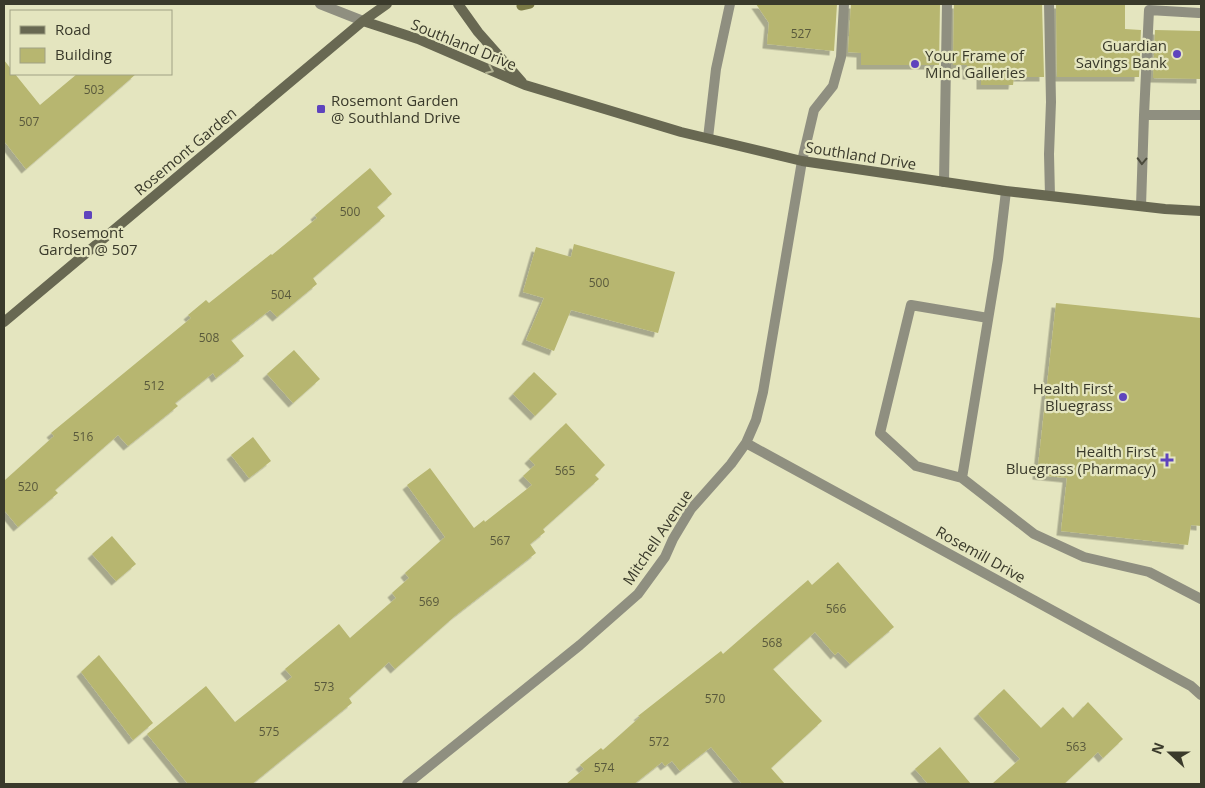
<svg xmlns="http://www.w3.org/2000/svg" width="1205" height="788" font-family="'Open Sans',sans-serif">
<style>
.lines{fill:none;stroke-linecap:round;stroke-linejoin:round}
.stream{stroke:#7d7c47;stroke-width:9}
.building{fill:#b7b670;filter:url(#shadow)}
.service{stroke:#8f8f80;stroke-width:10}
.minor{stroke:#8f8f80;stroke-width:10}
.secondary{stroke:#686852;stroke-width:10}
.oneway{stroke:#b2b393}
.oneway2{stroke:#4b4b3c}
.poi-dot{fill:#5e44bd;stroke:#e4e5bf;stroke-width:2}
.labels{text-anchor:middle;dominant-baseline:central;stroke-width:4.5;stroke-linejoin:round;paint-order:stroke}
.number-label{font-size:12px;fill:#59593c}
.street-label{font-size:15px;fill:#3a3a2b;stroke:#e4e5bf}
.poi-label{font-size:15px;fill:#3a3a2b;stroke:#e4e5bf;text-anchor:end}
</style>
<defs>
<filter id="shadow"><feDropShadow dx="-4.5" dy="4.5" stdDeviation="0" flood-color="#0004"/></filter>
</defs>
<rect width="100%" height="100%" fill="#e4e5bf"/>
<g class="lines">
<path class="stream" d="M521 6 530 4"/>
</g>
<path class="building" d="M756 4H837L834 51 767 44 769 23Z
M851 4H940L939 65H861V53L848 52Z
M954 4H1042L1044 77H1014L1013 85H981V75H967V65H953Z
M1056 4H1125V29L1141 30 1139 77H1057Z
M1155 30 1201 31V79L1153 78Z
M4 60 11 69V74H15L40 105 77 74H136L26 169 4 141Z
M370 168 392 194 377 207 385 216 313 278 317 284 277 317 270 310 231 340 244 356 216 378 213 373 175 403 178 406 128 446 118 435 55 490 58 493 18 527 4 510V481L54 436 51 433 191 318 188 315 206 300 209 303 271 254 272 255 317 218 315 215Z
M574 244 675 272 658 333 571 310 554 351 526 340 544 298 523 292 536 247 571 257Z
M1056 303 1201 318V526L1191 525 1188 545 1061 531 1067 478 1037 475Z
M294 350 320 379 293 403 267 374Z
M534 372 557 394 535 416 513 394Z
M566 423 605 465 595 475 599 479 543 529 545 532 530 544 536 553 456 615 395 669 389 662 349 698 352 703 252 784H188L147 734 206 686 235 722 292 677 285 669 339 624 350 638 396 598 392 593 409 578 405 573 445 537 407 485 430 468 474 528 484 520 485 522 532 485 523 476 535 465 529 459Z
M253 437 271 461 249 478 231 455Z
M112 536 136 564 116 581 92 554Z
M838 562 894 627 850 664 838 652 835 655 815 632 773 669 822 721 771 768 785 784H742L711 747 680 771 672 761 665 766 662 762 634 784H566L584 769 580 765 601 748 603 750 640 717 638 716 721 651 723 654 808 580 812 585Z
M99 655 153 723 133 740 81 672Z
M1004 689 1041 728 1063 707 1073 718 1088 702 1123 739 1103 758 1098 752 1064 784H992L1020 759 978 714Z
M940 747 971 784H928L915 769Z"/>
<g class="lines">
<path class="service" d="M1049 4 1051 102 1049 154 1050 196
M1199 13 1149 10 1144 115H1201
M708 138 716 69 730 4
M802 161 814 110 833 86 841 57 844 4
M944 182 947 4
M1141 206 1144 115
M988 318 911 305 880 433 916 466 962 478 1034 534 1084 557 1149 572 1201 599
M962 478 998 259 1006 191"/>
<path class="minor" d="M320 4 363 21
M746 443 1191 686 1201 695
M407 784 580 645 638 594 665 557 673 539 691 509 731 464 746 443 756 420 763 392 802 161"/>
<path class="secondary" d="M458 4 478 32 522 82
M363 21 418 39 525 85 681 132 802 161 1006 191 1165 209 1201 211
M4 322 363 21 387 4"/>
</g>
<defs><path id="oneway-chevron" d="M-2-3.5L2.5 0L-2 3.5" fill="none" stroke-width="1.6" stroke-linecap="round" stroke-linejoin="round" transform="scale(1.25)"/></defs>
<use class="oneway" href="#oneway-chevron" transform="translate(490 70) rotate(23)"/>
<use class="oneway2" href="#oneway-chevron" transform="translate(1142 161) rotate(92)"/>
<g class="poi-dot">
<circle cx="1177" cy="54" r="5"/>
<circle cx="915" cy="64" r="5"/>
<rect x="316" y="104" width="10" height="10" rx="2.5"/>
<rect x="83" y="210" width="10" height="10" rx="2.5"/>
<circle cx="1123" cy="397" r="5"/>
<path d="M1164.5 452.5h5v5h5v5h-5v5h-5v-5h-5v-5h5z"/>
</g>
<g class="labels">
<g class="number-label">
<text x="801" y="33">527</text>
<text x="94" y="89">503</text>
<text x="29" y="121">507</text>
<text x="350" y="211">500</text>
<text x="599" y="282">500</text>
<text x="281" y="294">504</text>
<text x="209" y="337">508</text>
<text x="154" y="385">512</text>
<text x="83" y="436">516</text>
<text x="565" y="470">565</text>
<text x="28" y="486">520</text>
<text x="500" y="540">567</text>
<text x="429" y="601">569</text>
<text x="836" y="608">566</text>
<text x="772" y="642">568</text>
<text x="324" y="686">573</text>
<text x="715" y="698">570</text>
<text x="269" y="731">575</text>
<text x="659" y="741">572</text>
<text x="1076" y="746">563</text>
<text x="604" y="767">574</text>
</g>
<g class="street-label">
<text transform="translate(464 44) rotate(22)">Southland Drive</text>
<text transform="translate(185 151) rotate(-40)">Rosemont Garden</text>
<text transform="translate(861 155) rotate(9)">Southland Drive</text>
<text transform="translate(657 537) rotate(-56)">Mitchell Avenue</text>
<text transform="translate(981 554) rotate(29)">Rosemill Drive</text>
</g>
<g class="poi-label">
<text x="1167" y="45">Guardian<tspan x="1167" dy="17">Savings Bank</tspan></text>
<text x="925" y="55" text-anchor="start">Your Frame of<tspan x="925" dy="17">Mind Galleries</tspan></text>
<text x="331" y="100" text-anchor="start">Rosemont Garden<tspan x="331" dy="17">@ Southland Drive</tspan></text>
<text x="88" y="232" text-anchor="middle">Rosemont<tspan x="88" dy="17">Garden @ 507</tspan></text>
<text x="1113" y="388">Health First<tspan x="1113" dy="17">Bluegrass</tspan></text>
<text x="1156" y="451">Health First<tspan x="1156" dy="17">Bluegrass (Pharmacy)</tspan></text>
</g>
</g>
<rect width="1205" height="788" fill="none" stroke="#3a3a2b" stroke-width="10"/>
<rect x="10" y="10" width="162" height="65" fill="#e4e5bf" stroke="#a0a184"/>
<rect x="20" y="26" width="25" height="8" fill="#686852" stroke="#a0a184"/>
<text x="55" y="35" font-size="15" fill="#3a3a2b">Road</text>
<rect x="20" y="48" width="25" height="15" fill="#b7b670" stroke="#a0a184"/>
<text x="55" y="60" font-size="15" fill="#3a3a2b">Building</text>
<g transform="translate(1170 753) rotate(291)" stroke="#e4e5bf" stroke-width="4" paint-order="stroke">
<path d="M0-4L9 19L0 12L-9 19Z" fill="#3a3a2b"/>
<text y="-8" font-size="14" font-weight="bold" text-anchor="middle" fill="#3a3a2b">N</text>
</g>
</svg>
